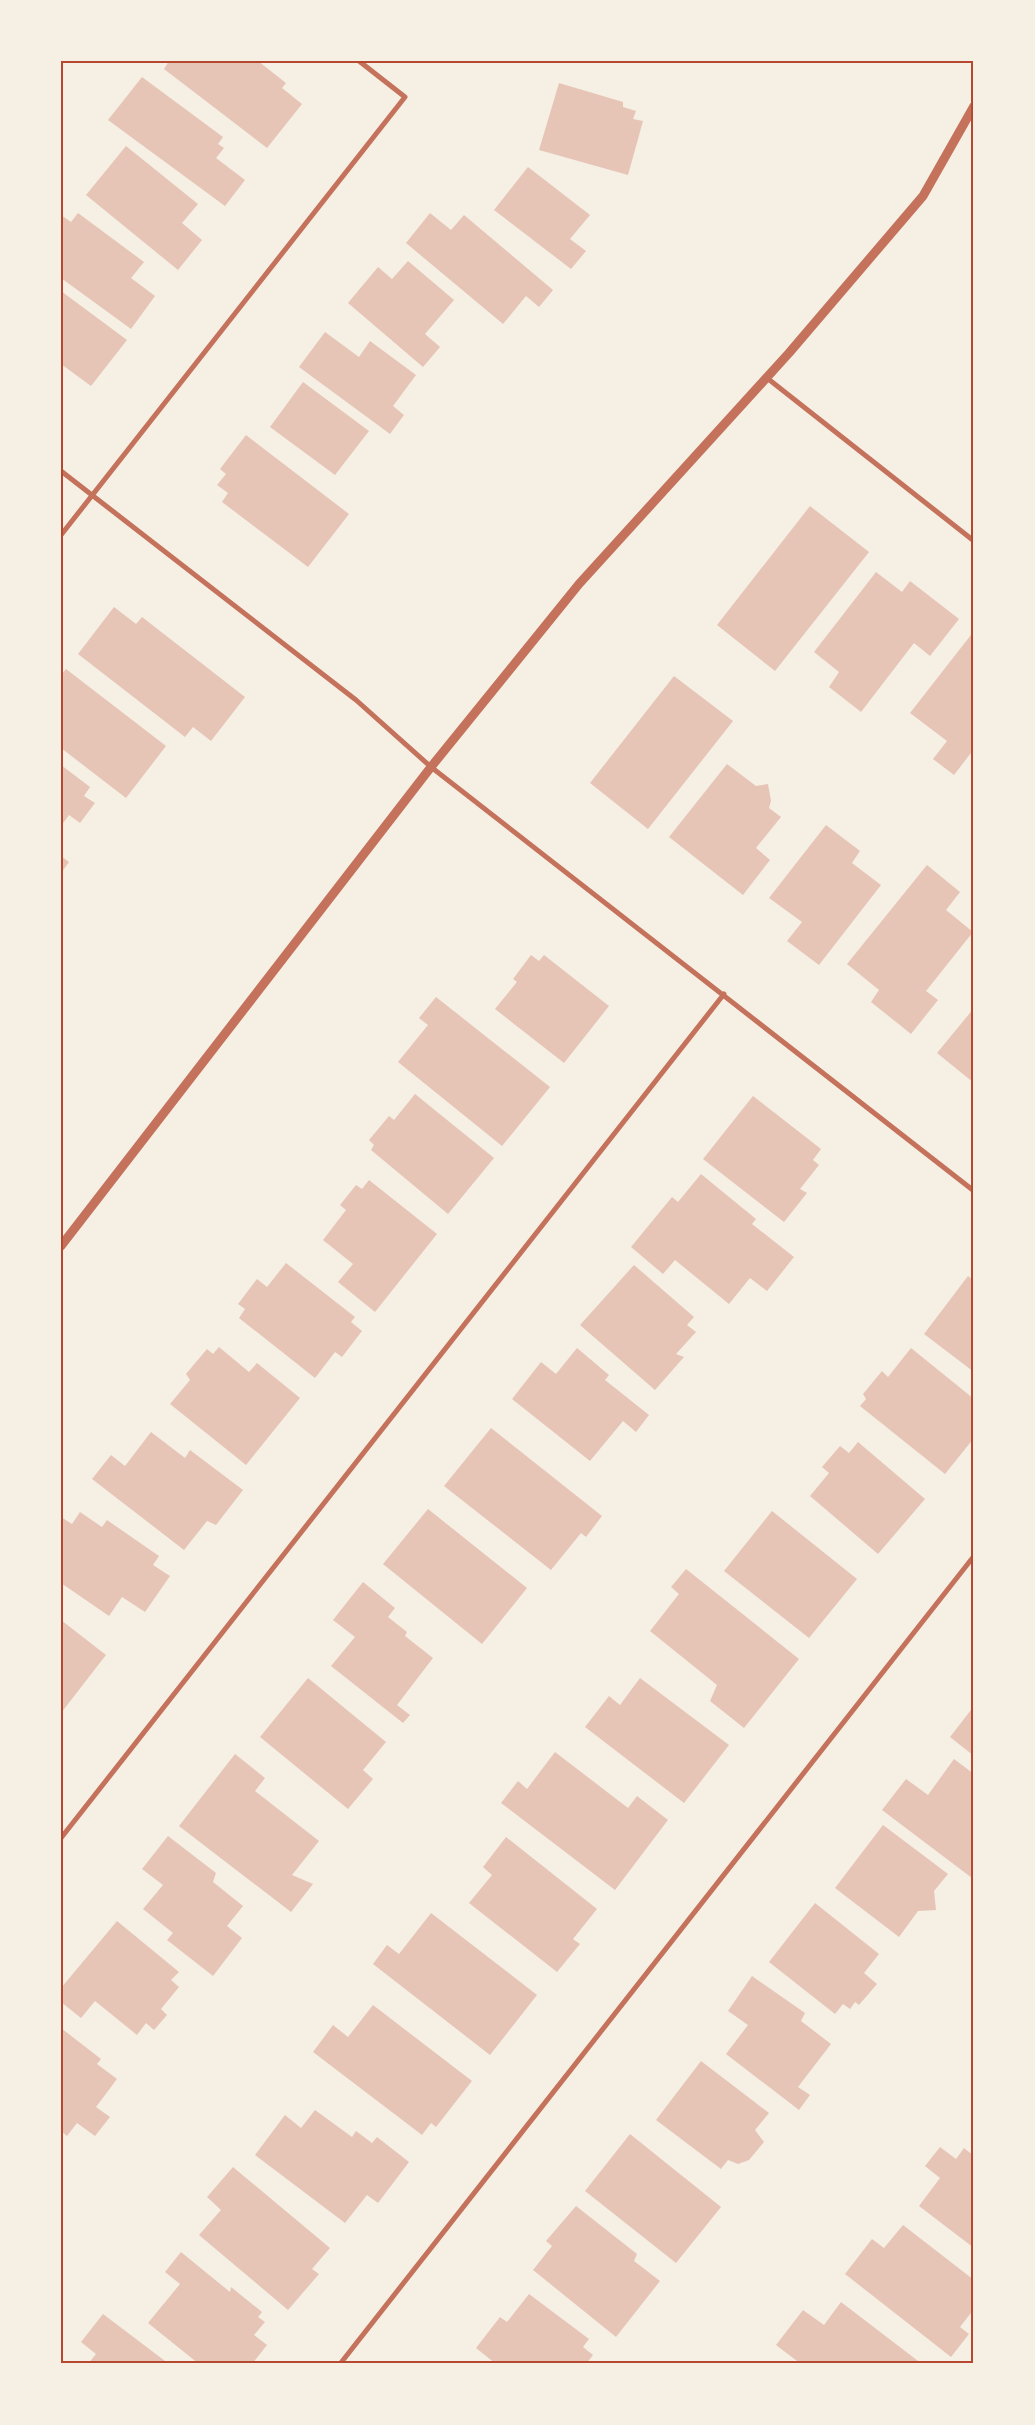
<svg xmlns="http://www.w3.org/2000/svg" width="1035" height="2425" font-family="'Golos Text',sans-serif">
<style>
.building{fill:#e6c5b7}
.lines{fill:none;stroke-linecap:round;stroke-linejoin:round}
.minor{stroke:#c5725c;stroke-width:5}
.tertiary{stroke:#c5725c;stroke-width:9}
.neatline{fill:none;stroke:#b5482f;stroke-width:2}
</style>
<rect width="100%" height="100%" fill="#f6efe4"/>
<path class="building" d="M169 61H258L286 83 282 88 302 104 267 148 164 69Z
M142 77 223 137 218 144 224 148 216 158 245 180 225 206 108 120Z
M559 83 623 102V107L636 111 633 119 643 121 628 175 539 150Z
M126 146 198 204 182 223 202 240 178 270 86 195Z
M528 167 590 215 570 239 586 251 571 269 494 210Z
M78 213 144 262 131 278 155 296 131 329 61 278V215L71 222Z
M430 213 451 230 464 215 553 290 539 307 526 296 503 324 406 243Z
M408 261 454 300 425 334 440 347 423 367 348 303 378 267 392 279Z
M61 291 127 340 91 386 61 364Z
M325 332 359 357 370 341 416 375 393 406 404 415 390 434 299 367Z
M303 382 369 431 335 475 270 427Z
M246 435 349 514 308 567 222 502 228 493 217 485 226 474 220 469Z
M810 506 869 552 775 671 717 625Z
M876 572 902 592 910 581 959 619 930 656 914 643 861 712 829 687 839 672 814 652Z
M114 607 136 624 142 617 245 697 211 741 193 727 185 737 78 654Z
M974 631V749L954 775 933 759 947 741 910 713Z
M66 669 166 746 126 798 61 748V675Z
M674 676 733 721 648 829 590 783Z
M727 764 756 786 768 784 771 801 769 808 781 817 756 848 770 860 743 895 669 837Z
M61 765 90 787 84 796 95 803 80 823 69 815 61 826Z
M826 825 860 851 852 863 881 885 819 965 787 941 802 922 769 898Z
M61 856 69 862 61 873Z
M927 865 960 892 946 910 973 932 926 991 938 1000 911 1034 871 1002 879 990 847 964Z
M531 955 539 961 544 955 609 1006 564 1063 495 1009 517 982 513 979Z
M436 997 550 1087 502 1146 398 1062 428 1025 419 1018Z
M974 1008V1083L937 1053Z
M415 1094 494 1158 448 1214 371 1150 374 1145 369 1140 389 1116 394 1120Z
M753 1096 821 1149 813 1160 819 1165 800 1189 807 1193 784 1222 703 1159Z
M701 1174 756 1219 752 1224 794 1257 767 1291 750 1278 729 1304 675 1260 663 1274 631 1247 672 1197 678 1202Z
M369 1180 437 1234 375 1312 338 1282 353 1264 323 1240 346 1210 340 1205 356 1185 362 1189Z
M286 1263 355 1317 351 1322 362 1331 342 1357 335 1352 315 1378 239 1318 245 1309 238 1304 257 1279 267 1287Z
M634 1265 694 1317 687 1325 696 1332 676 1354 684 1357 655 1390 580 1325Z
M968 1276 974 1281V1372L924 1334Z
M219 1347 249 1372 257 1363 300 1398 246 1465 170 1404 190 1380 186 1374 207 1349 213 1354Z
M577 1348 609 1375 605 1380 649 1415 636 1432 623 1421 590 1461 512 1399 541 1362 556 1374Z
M911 1348 974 1399V1438L945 1474 860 1406 866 1399 863 1394 882 1371 888 1377Z
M491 1428 602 1516 586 1537 581 1533 551 1570 444 1486Z
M151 1432 185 1458 190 1450 243 1490 216 1525 207 1521 184 1550 92 1479 111 1455 125 1466Z
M858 1442 925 1499 878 1554 810 1496 829 1473 822 1467 840 1446 849 1453Z
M428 1509 527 1588 482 1644 383 1564Z
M772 1511 857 1579 809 1638 724 1571Z
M80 1512 102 1527 107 1520 159 1556 153 1565 170 1576 145 1612 122 1597 109 1616 61 1583V1517L72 1524Z
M686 1569 799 1659 744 1728 710 1701 717 1685 650 1631 679 1594 671 1587Z
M363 1582 395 1608 388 1617 407 1632 405 1636 433 1658 397 1705 410 1715 403 1723 331 1666 355 1637 333 1620Z
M61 1620 106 1655 61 1713Z
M308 1678 386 1742 363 1770 373 1779 348 1809 260 1737Z
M640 1678 729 1745 684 1803 585 1727 609 1696 620 1705Z
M974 1706V1756L950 1737Z
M555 1752 628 1808 637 1796 668 1820 615 1890 501 1803 518 1781 527 1789Z
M235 1754 265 1778 255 1791 319 1841 292 1875 313 1884 291 1912 179 1826Z
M954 1759 974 1774V1875L972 1878 882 1810 906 1779 928 1795Z
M883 1825 948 1874 934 1891 936 1910 918 1911 899 1937 835 1888Z
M168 1836 216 1873 213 1882 243 1906 227 1926 242 1938 213 1976 167 1940 173 1933 143 1909 163 1885 142 1869Z
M506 1837 597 1909 573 1939 580 1944 557 1972 469 1903 492 1875 483 1867Z
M815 1903 879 1954 864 1973 877 1984 859 2005 855 2002 850 2009 843 2004 835 2014 769 1962Z
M431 1913 537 1995 490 2055 373 1964 387 1945 399 1954Z
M117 1921 179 1972 171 1980 179 1987 161 2009 167 2015 154 2030 146 2023 137 2035 95 2001 81 2018 61 2002V1988Z
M752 1976 805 2013 801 2021 831 2044 798 2087 810 2095 799 2110 726 2054 748 2025 728 2011Z
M373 2005 472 2081 436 2127 431 2123 422 2135 313 2052 333 2025 348 2037Z
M61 2028 101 2059 97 2064 117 2079 96 2107 110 2117 95 2136 77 2123 67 2136 61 2131Z
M701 2061 769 2113 755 2130 764 2142 749 2160 738 2164 728 2160 721 2169 656 2120Z
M315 2110 352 2137 356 2131 372 2143 377 2137 409 2162 378 2203 367 2195 345 2223 255 2155 285 2115 301 2128Z
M630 2134 721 2207 676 2263 585 2191Z
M940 2147 956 2159 964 2148 974 2156V2248L919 2206 940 2178 925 2166Z
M233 2167 330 2248 312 2269 319 2274 288 2310 199 2235 221 2210 207 2197Z
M576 2206 637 2254 634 2261 660 2281 616 2337 533 2270 552 2246 546 2241Z
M903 2225 974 2280V2309L960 2327 969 2334 951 2357 845 2274 872 2239 884 2248Z
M181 2252 230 2292 231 2287 262 2312 258 2317 265 2322 254 2335 267 2345 252 2364H199L148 2323 180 2284 165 2272Z
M529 2294 589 2339 583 2347 593 2355 586 2364H496L476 2348 500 2317 507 2322Z
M841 2302 922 2364H801L776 2345 803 2310 824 2325Z
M103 2314 169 2364H88L96 2354 81 2342Z"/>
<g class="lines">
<path class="minor" d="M767 378 974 541
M61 471 356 700 431 767 974 1191
M61 535 405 97 359 61
M61 1838 724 994
M340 2364 974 1556"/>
<path class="tertiary" d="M61 1246 431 767 579 584 789 353 923 196 974 106"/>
</g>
<rect width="1035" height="2425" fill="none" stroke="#f6efe4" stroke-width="125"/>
<rect x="62" y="62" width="910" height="2300" class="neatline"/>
</svg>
